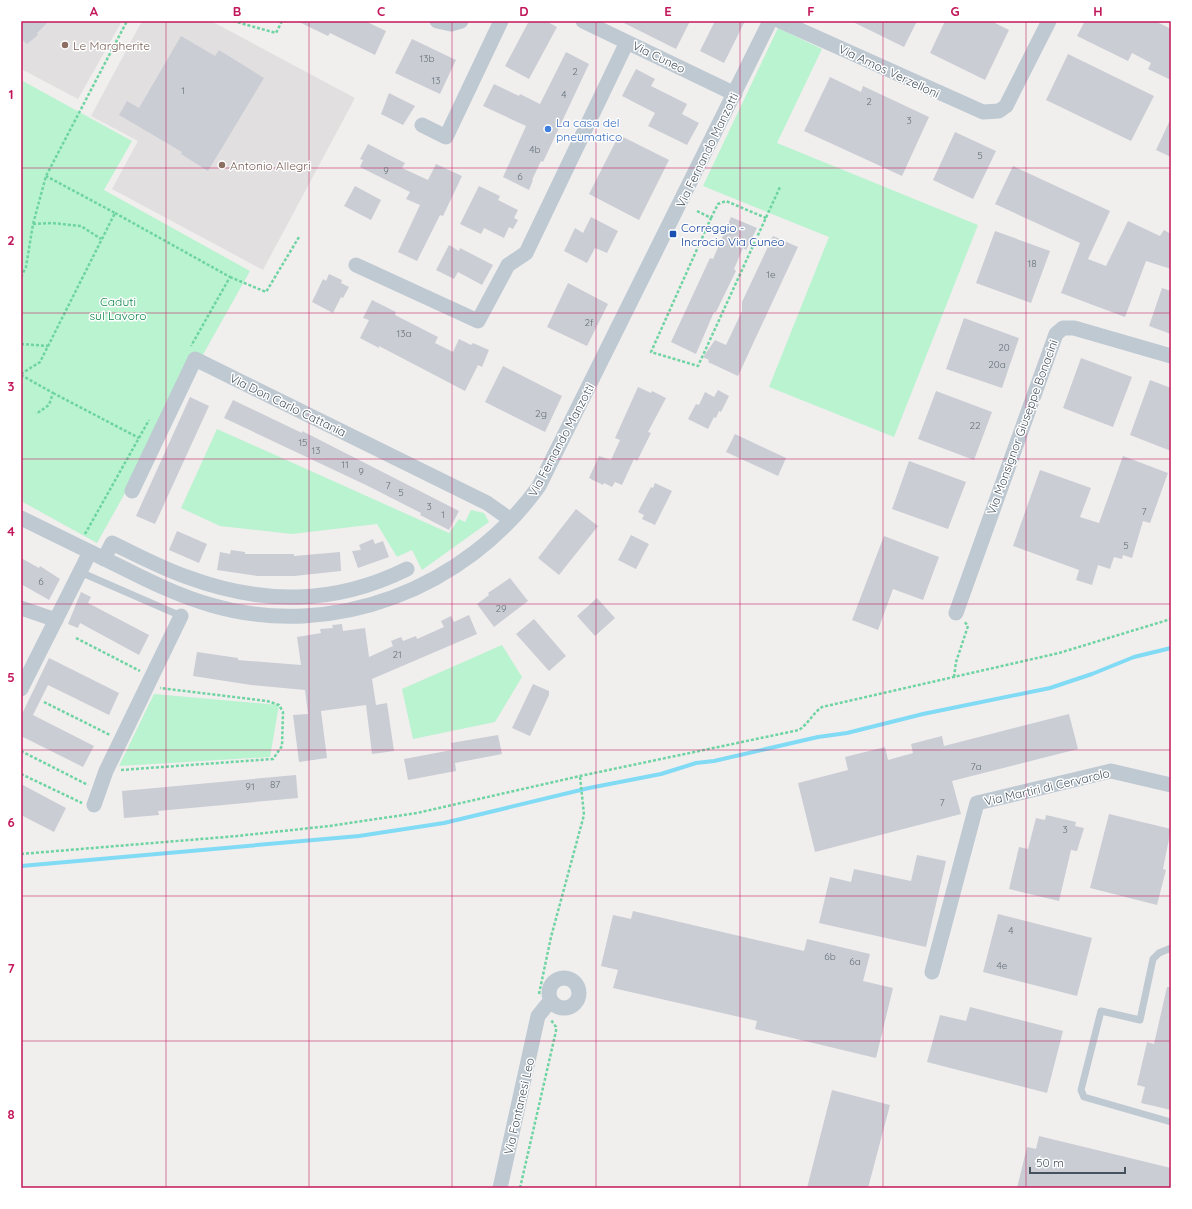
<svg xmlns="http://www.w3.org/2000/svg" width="1192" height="1209" font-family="Quicksand,sans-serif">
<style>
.education{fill:#e2dfe0}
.green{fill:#b9f3d0}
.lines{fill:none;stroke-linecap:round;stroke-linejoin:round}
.stream{stroke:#82dbf4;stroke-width:4}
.building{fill:#cacdd4}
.path{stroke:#6ed4a2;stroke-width:2.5;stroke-dasharray:3 2;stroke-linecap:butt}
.lane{stroke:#bec9d2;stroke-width:7}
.street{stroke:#bec9d2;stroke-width:15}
.grid{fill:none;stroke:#c2185b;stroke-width:1;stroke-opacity:0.55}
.education-dot{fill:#8d6e63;stroke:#fff;stroke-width:1.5}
.shop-dot{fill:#3f7fe0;stroke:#fff;stroke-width:1.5}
.transit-dot{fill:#1a4fb4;stroke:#fff;stroke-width:1.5}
.labels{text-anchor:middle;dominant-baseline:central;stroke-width:3;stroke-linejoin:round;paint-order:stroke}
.number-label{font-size:10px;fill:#66717c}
.education-label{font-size:12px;fill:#785e54;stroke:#fff;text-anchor:start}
.street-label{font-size:12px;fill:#45525e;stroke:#fff}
.shop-label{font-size:12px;fill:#366cbe;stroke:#fff;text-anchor:start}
.transit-label{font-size:12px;fill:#164399;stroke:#fff;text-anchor:start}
.park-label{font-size:12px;fill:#0f864b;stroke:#fff}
.neatline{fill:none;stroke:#c2185b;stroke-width:1.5}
.grid-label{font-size:13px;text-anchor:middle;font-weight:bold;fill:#c2185b}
</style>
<rect width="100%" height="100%" fill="#f1eeee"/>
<path class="education" d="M21 21H122L78 99 21 69Z
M142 21H211L355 98 263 270 112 189 138 141 91 116Z"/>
<path class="green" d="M778 28 822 49 777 143 978 225 894 437 769 387 829 237 703 186Z
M21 80 132 141 104 190 250 271 97 543 21 501Z
M217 429 449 533 459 519 465 522 471 510 484 513 489 522 422 570 412 550 397 557 377 524 292 534 220 526 181 508Z
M502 645 522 677 495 722 413 739 402 689Z
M154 694 279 705 270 757 119 766Z"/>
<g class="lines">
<path class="stream" d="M21 866 359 836 444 823 589 788 661 774 696 763 714 761 818 737 847 733 923 714 1050 688 1092 674 1134 657 1171 648"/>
</g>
<path class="building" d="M21 21H49L37 33 38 35 27 44 21 39Z
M297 21H365L386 31 375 55 330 33 328 36Z
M529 21H546L557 27 529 79 505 66Z
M620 21H690L676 49Z
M715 21H745L724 63 700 51Z
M851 21H917L904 47Z
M945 21H991L1009 30 985 80 930 53Z
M1085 21H1155L1171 29V80L1148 69 1151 63 1132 53 1128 61 1077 36Z
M181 36 215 56 219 50 264 78 208 171 181 154 182 152 119 115 127 101 139 108Z
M412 39 456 60 440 94 395 73Z
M566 52 589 64 543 162 541 161 532 180H533L529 190 503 177 526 126 483 106 494 84 519 96 520 94 540 104Z
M1068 54 1154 96 1131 141 1046 100Z
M636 69 655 79 651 86 687 104 682 114 699 123 687 145 648 126 655 113 622 96Z
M830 77 861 92 863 86 929 117 902 176 804 131Z
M389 93 415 106 403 125 381 114Z
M1171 118V157L1156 150Z
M955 132 996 151 973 199 933 180Z
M619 135 669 160 639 220 589 194Z
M368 144 405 163 402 168 428 180 436 164 462 176 443 216 440 215 417 261 398 252 420 205 406 199 410 192 360 167 363 160 360 159Z
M1013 166 1110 211 1088 259 1106 266 1128 221 1160 236 1164 230 1171 234V269L1146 261 1125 317 1061 293 1080 243 995 204Z
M355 186 381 200 371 220 344 206Z
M479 186 500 196 498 200 518 210 514 218 518 220 513 229 509 227 504 238 484 228 481 234 460 224Z
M591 217 618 231 607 253 595 248 587 263 564 251 575 228 583 233Z
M731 217 757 228 746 250 743 248 734 269 736 271 716 312H714L696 354 671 342 710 258 713 259Z
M995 231 1050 251 1031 303 976 283Z
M773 236 798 247 738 376 708 362 709 360 703 357 715 340 726 345 742 311V302Z
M449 245 459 251 460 248 493 265 482 285 458 272 454 279 436 270Z
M329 274 342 280 341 283 349 287 343 298 341 297 333 313 312 302 323 279 326 281Z
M568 283 608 304 587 346 547 327Z
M1162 288 1171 291V334L1149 326Z
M372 300 396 312 395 315 438 337 435 343 453 352 459 339 471 345 473 343 489 350 482 367 478 365 465 391 379 346V348L360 338 369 320 363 318Z
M964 318 1019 338 1002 388 946 369Z
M1081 358 1132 377 1113 427 1063 408Z
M503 366 562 396 545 432 485 402Z
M1150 380 1171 388V451L1130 435Z
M638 387 651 393 652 391 666 398 648 432 651 433 637 461 634 459 622 485 615 482 612 487 604 483 603 485 589 478 599 456 611 460 620 440 615 438Z
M718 390 729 396 721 412 719 411 716 418 714 417 708 429 688 419 696 404 699 405 705 392 714 397Z
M936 391 992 412 974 460 918 439Z
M190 397 209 406 155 524 136 516Z
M233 400 302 433V431L312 436 459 511 449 530 420 515 421 513 368 486 224 418Z
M735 434 786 458 778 476 726 452Z
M1123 456 1168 473 1150 523 1143 521 1132 558 1123 555 1122 559 1114 557 1110 569 1098 565 1092 585 1076 580 1079 570 1013 546 1040 470 1091 488 1080 517 1099 523Z
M909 461 966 482 948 529 892 509Z
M655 483 672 491 655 525 642 519 644 515 638 512 651 487 653 488Z
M576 509 598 526 559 575 538 558Z
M177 531 207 544 199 563 169 550Z
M631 535 649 544 636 569 618 560Z
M884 536 939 557 923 600 893 589 878 630 852 620Z
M373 539 375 544 383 541 389 557 358 568 352 551 361 550 359 545Z
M231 550 245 552V554H294V556L340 552 341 571 294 576H257L217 570 220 552 230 554Z
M21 558 39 568 40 566 60 579 49 600 21 584Z
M510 578 528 601 494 627 477 604 489 595 488 593Z
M81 592 91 597 88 603 149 635 139 655 80 623 78 628 68 624Z
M597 598 615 618 595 636 577 616Z
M469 615 477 634 372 679 376 705 387 703 394 751 372 754 366 705 321 711 327 758 299 762 293 715 308 714 305 690 251 685 193 676 197 652 238 658V660L301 665 297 637 321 633 320 629 333 628 332 625 342 624 343 631 365 628 369 657 393 646 391 641 401 637 403 641 416 636 417 639 444 627 441 621 451 616 454 622Z
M534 619 566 656 549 671 516 634Z
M49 658 119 693 109 715 48 685 33 715 94 746 83 767 21 736V716Z
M533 684 549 691V695L530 736 512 728Z
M1069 714 1078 749 952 781 961 814 815 852 798 783 848 770 845 757 885 747 888 760 913 753 911 744 942 736 944 746Z
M498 735 502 754 455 763 456 771 408 780 404 759 452 750 451 743Z
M296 775 298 798 158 811 159 815 124 818 122 791Z
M21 784 66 808 54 832 21 815Z
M1109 814 1171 829 1163 869 1166 870 1157 905 1090 888Z
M1046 815 1076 822 1075 826 1084 828 1077 851 1071 850 1059 901 1009 889 1019 847 1028 849 1036 818 1045 820Z
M917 855 946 861 926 947 819 923 830 877 851 882 854 869 911 881Z
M633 911 804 951 807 939 870 954 863 981 893 988 876 1058 755 1029 757 1021 613 988 618 970 601 966 613 915 631 919Z
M998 914 1092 938 1077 996 983 972Z
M1167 987H1171V1110L1141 1103 1145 1087 1137 1085 1147 1042 1154 1044Z
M970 1007 1063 1031 1047 1093 927 1062 940 1015 966 1021Z
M832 1090 890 1105 868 1188H807Z
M1039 1136 1171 1168V1188H1017L1027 1147 1036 1149Z"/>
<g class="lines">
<path class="path" d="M233 21 276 33 282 21
M697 211 711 218 651 352 698 366 780 187
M115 213 230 277 191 346
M711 218 718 204 726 201 766 218
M33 224 52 223 81 226 101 239
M21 277 26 267 33 224 46 176 127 21
M230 277 266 292 299 237
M21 344 48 346
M21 374 40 362 115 213 46 176
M21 375 53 393 49 405 36 414
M53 393 139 438
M85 534 149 420
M76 638 140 671
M954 677 956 662 968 626 964 621
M44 702 110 735
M21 751 88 785
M121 770 273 759 282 746 283 712 279 705 267 701 160 688
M21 774 82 803
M21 854 237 836 329 826 417 813 580 776 799 730C808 724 813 713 822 707L1059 653 1171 619
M539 994 551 937 584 815 580 776
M520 1188 556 1031V1027L551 1020"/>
<path class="lane" d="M80 572 181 616
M1171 948 1159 953 1153 959 1140 1020 1101 1011 1081 1090 1084 1097 1171 1122"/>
<path class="street" d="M437 21 451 24 461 21
M583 21 735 94
M780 21 983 112 999 111 1006 106 1049 21
M422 125 446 137 501 21
M356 265 478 321 508 265 526 253 627 42
M132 491 195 359 487 503 511 520
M21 518C54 534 86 550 119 566 149 581 179 596 211 605 333 641 466 588 539 486L770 21
M104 559 112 543C137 555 161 568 187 577 263 605 334 605 407 569
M21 608 56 620
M956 613 1056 334 1063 328H1074L1171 356
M21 689 90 552
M94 805 106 771 181 616
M932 972 977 803 1111 771 1171 785
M549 993a15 15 0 1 1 30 0a15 15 0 1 1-30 0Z
M500 1188 538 1016 551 1000"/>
</g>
<path class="grid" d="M166 21V1188M309 21V1188M452 21V1188M596 21V1188M740 21V1188M883 21V1188M1026 21V1188M21 168H1171M21 313H1171M21 459H1171M21 604H1171M21 750H1171M21 896H1171M21 1041H1171"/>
<g class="education-dot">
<circle cx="65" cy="45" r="4"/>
<circle cx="222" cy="165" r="4"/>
</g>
<circle class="shop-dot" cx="548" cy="129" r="4"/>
<rect class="transit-dot" x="669" y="230" width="8" height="8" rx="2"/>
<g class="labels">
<g class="number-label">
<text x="427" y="58">13b</text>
<text x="575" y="71">2</text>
<text x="436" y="80">13</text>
<text x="183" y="90">1</text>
<text x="564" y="94">4</text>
<text x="869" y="101">2</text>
<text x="909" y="120">3</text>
<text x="535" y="149">4b</text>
<text x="980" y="155">5</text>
<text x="386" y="170">9</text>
<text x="520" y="176">6</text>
<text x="1032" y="263">18</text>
<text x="771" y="274">1e</text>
<text x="589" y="322">2f</text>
<text x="404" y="333">13a</text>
<text x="1004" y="347">20</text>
<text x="997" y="364">20a</text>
<text x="541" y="413">2g</text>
<text x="975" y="425">22</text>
<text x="303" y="442">15</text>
<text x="316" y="450">13</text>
<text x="345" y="464">11</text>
<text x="361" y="471">9</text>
<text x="388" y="485">7</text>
<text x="401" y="492">5</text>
<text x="429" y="506">3</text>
<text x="1144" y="511">7</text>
<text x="443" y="514">1</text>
<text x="1126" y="545">5</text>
<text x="41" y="581">6</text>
<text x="501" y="608">29</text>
<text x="397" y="654">21</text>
<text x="976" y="766">7a</text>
<text x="275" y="784">87</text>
<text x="250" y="786">91</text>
<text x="942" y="802">7</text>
<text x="1065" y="829">3</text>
<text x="1011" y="930">4</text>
<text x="830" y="956">6b</text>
<text x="855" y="961">6a</text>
<text x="1002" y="965">4e</text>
</g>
<g class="education-label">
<text x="73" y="45">Le Margherite</text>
<text x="230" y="165">Antonio Allegri</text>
</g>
<g class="street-label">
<text transform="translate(659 57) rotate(26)">Via Cuneo</text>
<text transform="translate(889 71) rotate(25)">Via Amos Verzelloni</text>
<text transform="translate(707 150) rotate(-64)">Via Fernando Manzotti</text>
<text transform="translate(288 405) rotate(26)">Via Don Carlo Cattania</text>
<text transform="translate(1022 427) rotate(-70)">Via Monsignor Giuseppe Bonacini</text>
<text transform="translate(561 440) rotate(-62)">Via Fernando Manzotti</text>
<text transform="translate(1047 787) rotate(-13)">Via Martiri di Cervarolo</text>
<text transform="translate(519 1106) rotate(-77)">Via Fontanesi Leo</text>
</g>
<g class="shop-label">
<text x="556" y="122">La casa del<tspan x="556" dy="14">pneumatico</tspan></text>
</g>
<g class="transit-label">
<text x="681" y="227">Correggio -<tspan x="681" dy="14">Incrocio Via Cuneo</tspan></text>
</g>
<g class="park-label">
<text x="118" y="301">Caduti<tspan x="118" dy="14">sul Lavoro</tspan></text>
</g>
</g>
<rect width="1192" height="1209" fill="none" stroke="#ffffff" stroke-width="44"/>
<path d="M1030 1167v6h95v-6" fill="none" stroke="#45525e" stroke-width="2"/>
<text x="1036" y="1167" font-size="12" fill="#45525e" stroke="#ffffff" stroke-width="3" paint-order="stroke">50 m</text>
<rect x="22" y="22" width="1148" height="1165" class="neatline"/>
<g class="grid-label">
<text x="94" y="16">A</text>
<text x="237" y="16">B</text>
<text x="381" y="16">C</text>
<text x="524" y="16">D</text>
<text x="668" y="16">E</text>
<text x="811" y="16">F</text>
<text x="955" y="16">G</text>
<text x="1098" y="16">H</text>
<text x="11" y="99">1</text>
<text x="11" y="245">2</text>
<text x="11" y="391">3</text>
<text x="11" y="536">4</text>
<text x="11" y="682">5</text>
<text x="11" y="827">6</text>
<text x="11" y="973">7</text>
<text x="11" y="1119">8</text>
</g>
</svg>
